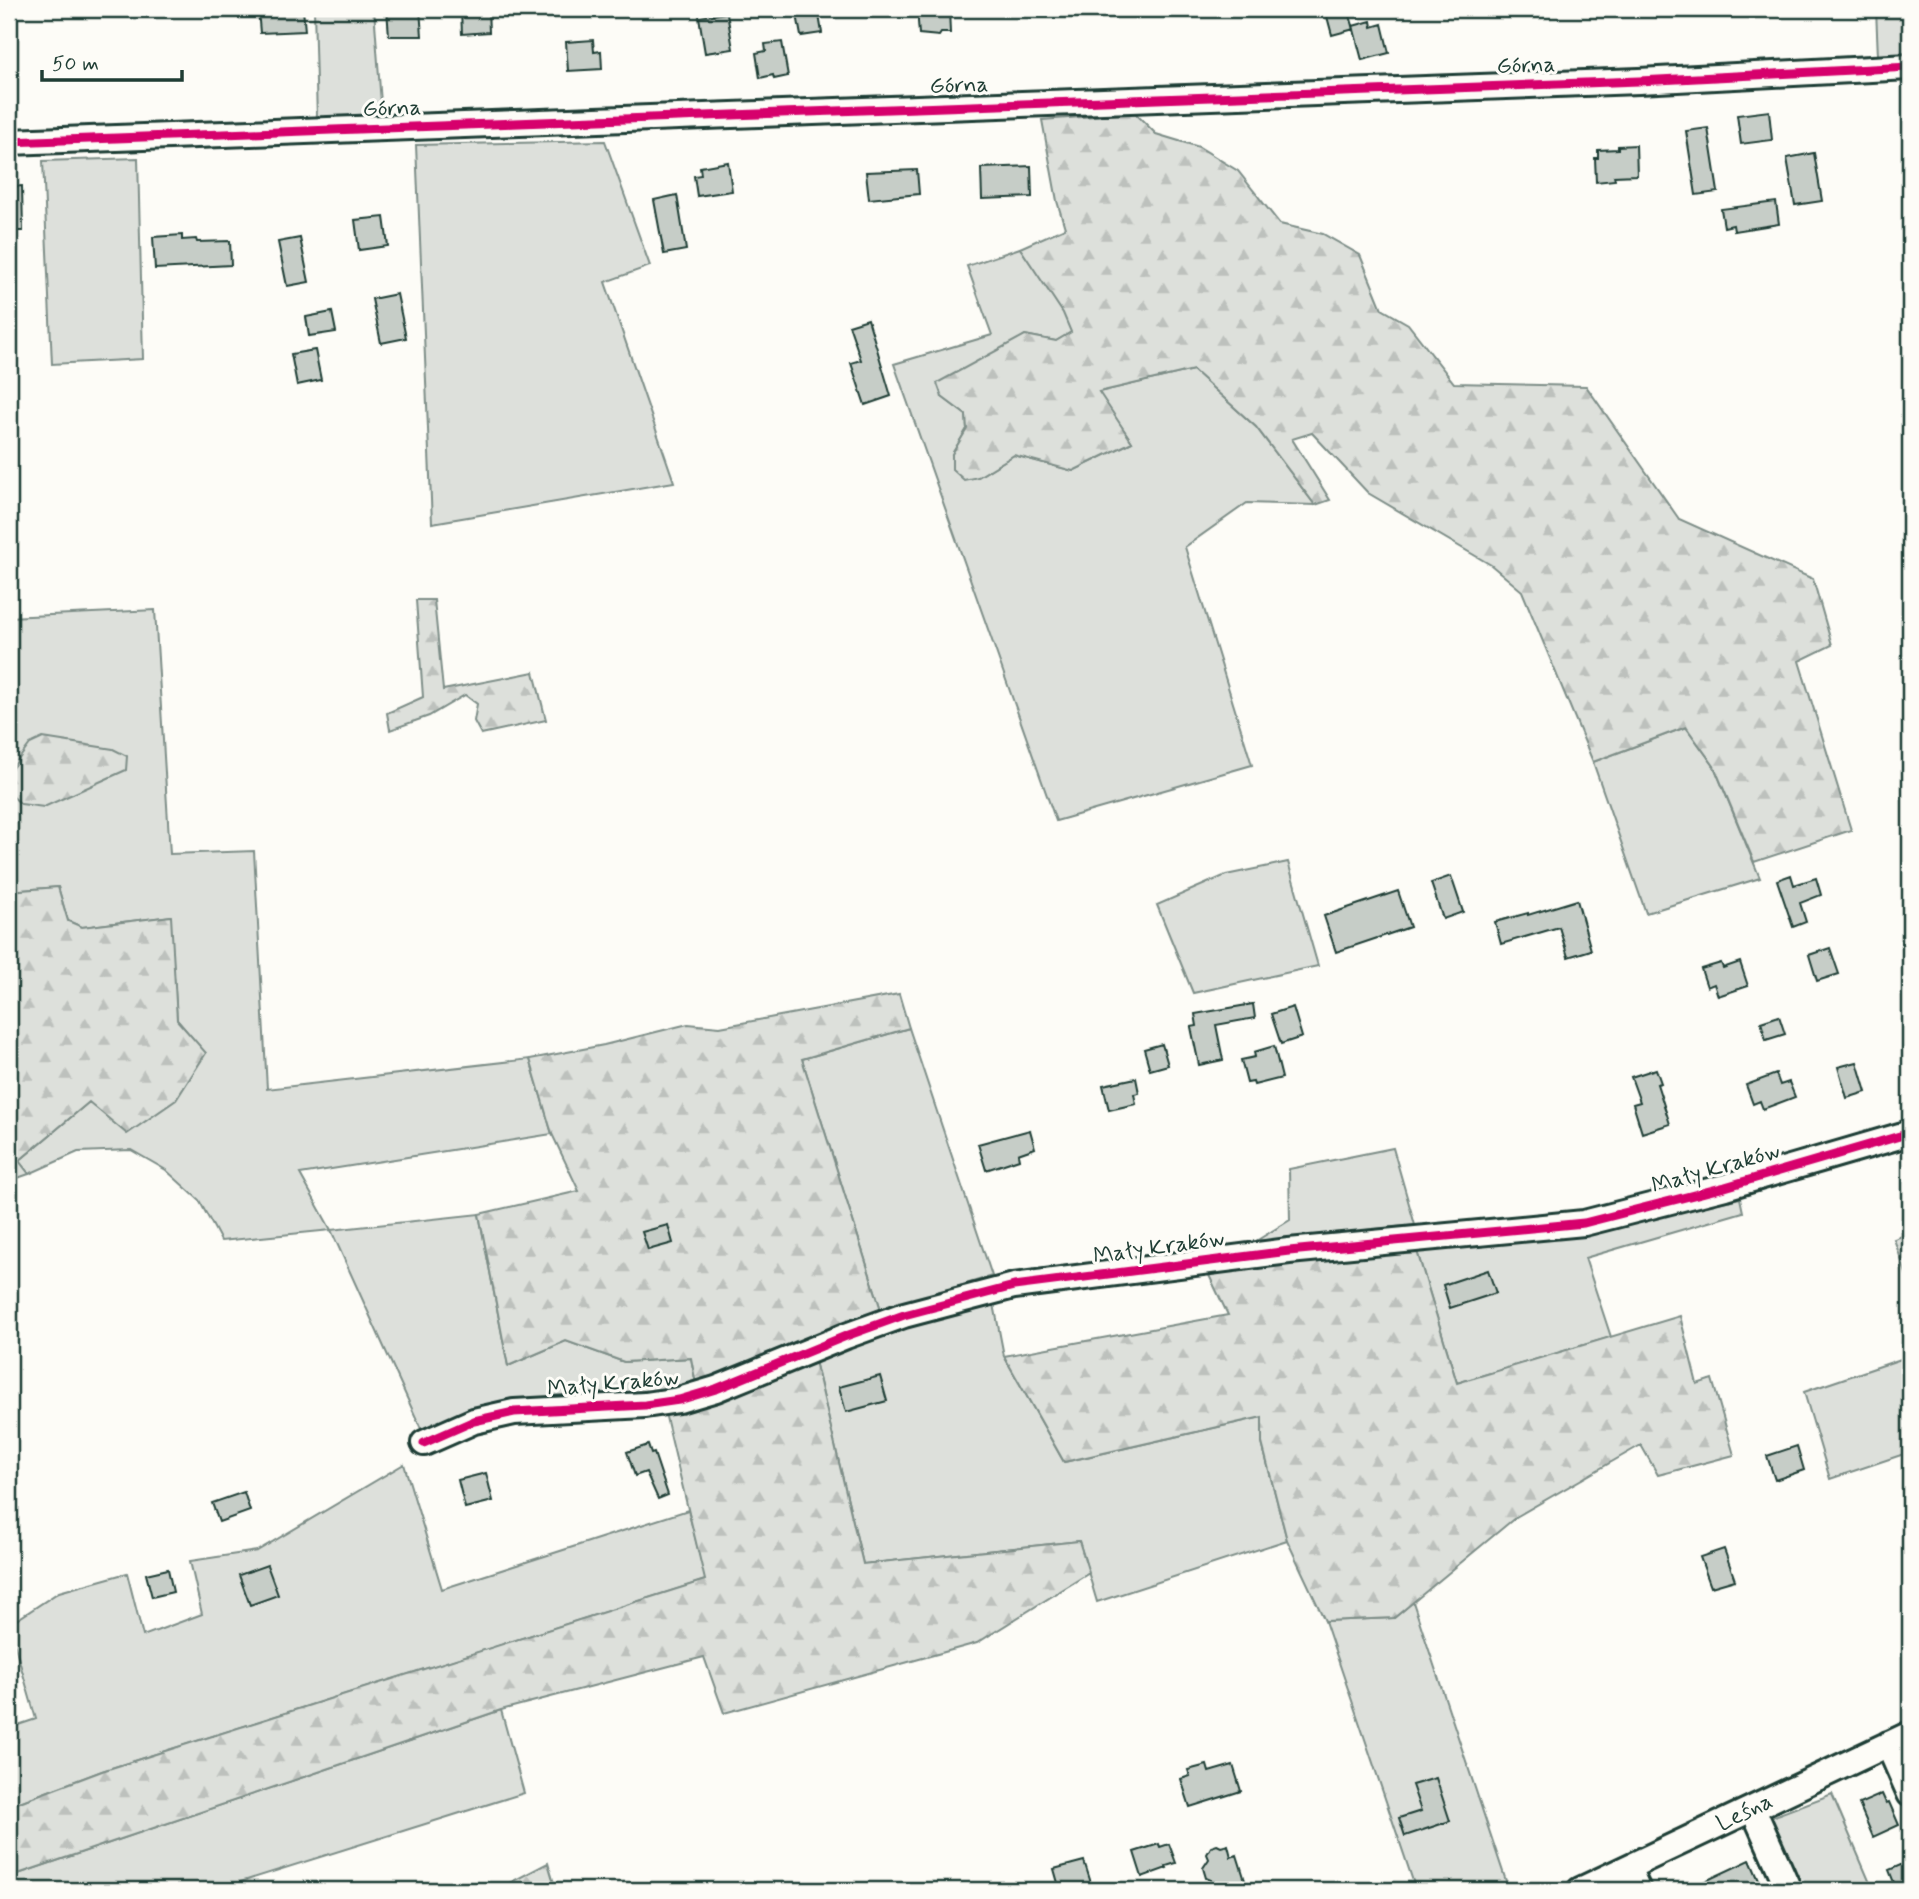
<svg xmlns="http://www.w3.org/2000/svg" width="1919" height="1899" font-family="Mynerve,sans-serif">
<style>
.green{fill:#dde0db;stroke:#7e8e88;stroke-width:2}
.forest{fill:url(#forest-firs);stroke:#7e8e88;stroke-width:2}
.building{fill:#c6cdc7;stroke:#1f3d34;stroke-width:2}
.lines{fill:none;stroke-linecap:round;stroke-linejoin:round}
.minor-casing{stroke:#1f3d34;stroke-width:30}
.minor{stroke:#fdfcf7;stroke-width:24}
.cycleway-casing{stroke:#fdfcf7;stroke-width:13}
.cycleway{stroke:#d6006c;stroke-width:9}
.labels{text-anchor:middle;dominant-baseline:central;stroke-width:6;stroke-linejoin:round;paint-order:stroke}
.street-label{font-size:23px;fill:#1f3d34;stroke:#fdfcf7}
</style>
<defs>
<pattern id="forest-firs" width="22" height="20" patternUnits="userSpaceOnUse" patternTransform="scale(1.75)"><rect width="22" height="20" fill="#dde0db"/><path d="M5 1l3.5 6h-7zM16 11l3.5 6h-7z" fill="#bdc1bd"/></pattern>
</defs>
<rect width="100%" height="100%" fill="#fdfcf7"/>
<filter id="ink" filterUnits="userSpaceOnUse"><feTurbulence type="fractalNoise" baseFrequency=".0143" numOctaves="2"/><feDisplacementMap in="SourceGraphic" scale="14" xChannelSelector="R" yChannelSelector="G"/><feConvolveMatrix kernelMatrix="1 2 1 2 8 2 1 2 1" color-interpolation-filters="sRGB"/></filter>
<g filter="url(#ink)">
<path class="green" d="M314 9H374L382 117 317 119Z
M1876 9H1910V57H1878Z
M605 141 650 266 605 282 674 482 432 523 416 145Z
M138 158 143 359 52 364 43 161Z
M1020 248 1064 313 1072 332 1056 341 1025 335 942 397 966 415 967 429 952 454 978 477 1014 455 1073 471 1132 442 1098 392 1193 370 1256 427 1315 505 1247 503 1185 547 1252 765 1056 821 894 364 992 335 967 266Z
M155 610 170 854 254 851 267 1089 530 1059 552 1134 300 1174 331 1230 479 1214 508 1366 566 1341 624 1362 691 1358 696 1384 634 1396H555L467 1412 422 1431 331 1230 221 1241 199 1200 166 1170 131 1150 78 1152 29 1174 19 1161 89 1102 205 1053 177 1020 170 916 82 927 68 921 58 887 9 891V617Z
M1686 727 1714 766 1760 878 1646 913 1593 762Z
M1288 862 1318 966 1193 993 1157 905 1226 875Z
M909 1028 992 1276 881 1310 802 1059Z
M1393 1148 1415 1225 1256 1241 1290 1220 1289 1169Z
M1740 1198 1743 1212 1585 1258 1611 1337 1457 1383 1416 1248 1578 1235Z
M1910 1233V1285L1894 1239Z
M994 1304 1004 1356 1064 1462 1262 1417V1443L1287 1540 1097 1602 1079 1541 863 1564 815 1361 882 1335Z
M1910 1356V1452L1830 1479 1804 1392Z
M404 1464 442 1589 688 1510 706 1580 102 1771 9 1806V1728L36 1719 9 1625 59 1592 127 1573 143 1636 202 1614 190 1561 257 1551Z
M1413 1602 1509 1890H1416L1325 1621 1394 1618Z
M501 1710 524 1793 215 1890H9V1877Z
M1832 1794 1873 1890H1798L1766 1819Z"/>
<path class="forest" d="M1135 113 1156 134 1199 147 1238 171 1280 224 1323 234 1360 255 1382 309 1408 324 1454 383 1586 386 1679 519 1813 579 1832 645 1799 661 1851 830 1754 862 1714 766 1686 727 1593 762 1522 591 1491 565 1368 493 1312 433 1292 439 1330 500 1315 505 1256 427 1193 370 1099 392 1132 442 1073 471 1014 455 978 477 964 480 952 469V454L967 429 966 415 942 397 937 383 1025 335 1056 341 1071 332 1063 313 1020 248 1065 228 1057 201 1042 120Z
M416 600H434L443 690 534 672 546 720 481 734 474 721 477 704 465 695 429 716 390 730 387 713 423 697Z
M43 738 113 749 127 756 126 770 44 807 21 804 9 793V772L30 744Z
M58 887 68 921 82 927 171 916 177 1020 206 1053 176 1100 127 1134 89 1102 19 1161 29 1174 9 1181V891Z
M899 994 909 1028 802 1059 881 1310 696 1384 691 1358 624 1362 566 1341 508 1366 479 1214 579 1191 552 1134 530 1059 604 1045 688 1024 720 1027Z
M1416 1248 1457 1383 1680 1316 1697 1384 1712 1379 1734 1455 1658 1475 1641 1445 1516 1517 1394 1618 1325 1621 1287 1540 1262 1443V1417L1064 1462 1004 1356 1228 1315 1207 1271Z
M815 1361 863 1564 1079 1541 1089 1573 977 1643 724 1713 704 1657 501 1710 9 1877V1806L102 1771 705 1580 665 1413Z
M548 1863 556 1890H496Z"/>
<path class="building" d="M258 9H303L305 31 260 33Z
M387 9H420L422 36H389Z
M461 9H488L489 32 462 34Z
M796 9H818L822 33 801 36Z
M917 9H949L950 33H941L939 36 919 34Z
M1325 9H1348L1354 29 1332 35Z
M727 13 733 49 705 53 699 17Z
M1371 21 1372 27 1382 24 1389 53 1362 60 1353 26Z
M593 40 594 52 601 51 602 69 568 71 566 42Z
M782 42 788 76 774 79 773 75 760 78 756 53 766 51 765 44Z
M1769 111 1772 140 1741 144 1737 115Z
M1708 128 1718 192 1696 195 1686 131Z
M1636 145 1637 175 1614 176 1615 180 1596 182 1595 158H1598V150L1618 149V146Z
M1814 153 1822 201 1795 205 1787 158Z
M728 162 732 191 697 196 694 176 701 175 700 167Z
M1031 166 1032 197 982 199 981 168Z
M917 170 919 194 869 199 866 172Z
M22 186 23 231H9V187Z
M677 195 686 250 664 254 654 200Z
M1776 202 1779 224 1734 231 1733 225 1724 227 1721 209Z
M384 217 388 246 359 250 355 220Z
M182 235V240L196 239 197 242 230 241 231 265 155 269 153 237Z
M300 238 309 282 287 286 278 242Z
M397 294 406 338 381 343 372 299Z
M332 312 336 332 309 336 306 317Z
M868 319 891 396 865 405 851 363 861 360 849 325Z
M315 350 321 380 297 385 291 354Z
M1791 875 1794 885 1816 878 1821 895 1800 903 1806 922 1793 927 1777 880Z
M1451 876 1463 912 1443 919 1431 883Z
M1398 891 1410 927 1336 952 1324 916Z
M1577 900 1591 950 1568 957 1559 927 1501 944 1495 922 1528 913V915Z
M1830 948 1839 974 1817 981 1809 955Z
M1740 962 1748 986 1718 996 1714 984 1707 987 1701 969 1721 963 1723 968Z
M1253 1004 1255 1018 1216 1025 1223 1060 1199 1065 1191 1027 1197 1026 1195 1014Z
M1293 1007 1302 1037 1281 1044 1271 1014Z
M1779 1016 1785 1034 1766 1040 1761 1022Z
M1162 1044 1168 1065 1150 1070 1144 1049Z
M1274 1046 1282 1078 1254 1085 1253 1082 1247 1083 1241 1060 1255 1057 1254 1052Z
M1857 1062 1866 1092 1847 1098 1838 1067Z
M1656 1069 1661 1083 1657 1084 1670 1124 1642 1133 1633 1104 1640 1102 1631 1077Z
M1776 1074 1780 1085 1789 1082 1795 1097 1763 1109 1760 1101 1753 1104 1746 1085Z
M1136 1078 1139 1093 1134 1094 1136 1104 1109 1110 1103 1085Z
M1030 1130 1035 1148 1018 1154 1019 1159 986 1170 978 1144Z
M668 1225 673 1243 648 1250 642 1232Z
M1488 1270 1496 1293 1450 1308 1443 1285Z
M880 1376 887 1401 846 1412 839 1387Z
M648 1445 651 1454 654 1453 668 1495 658 1499 646 1472 635 1476 627 1452Z
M1797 1446 1804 1470 1775 1480 1767 1456Z
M486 1473 493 1501 465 1508 458 1480Z
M244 1492 250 1511 219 1522 212 1503Z
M1724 1549 1735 1580 1711 1587 1700 1557Z
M267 1565 278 1595 250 1605 239 1575Z
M168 1569 173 1592 152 1597 146 1574Z
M1207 1765 1209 1772 1233 1765 1241 1791 1190 1807 1181 1779 1190 1776 1188 1770Z
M1436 1778 1450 1821 1405 1836 1399 1818 1421 1811 1412 1785Z
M1882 1794 1886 1803 1889 1802 1899 1825 1873 1837 1859 1804Z
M1159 1844 1160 1847 1169 1844 1176 1863 1166 1866 1167 1868 1142 1877 1134 1852Z
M1217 1845 1221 1847 1228 1845 1231 1857 1237 1855 1248 1890 1232 1884 1214 1890 1211 1880 1206 1878 1203 1868 1209 1859 1207 1854 1211 1847Z
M1750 1860 1761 1885 1747 1890H1686Z
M1084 1861 1091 1883 1060 1890 1054 1869Z
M1910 1861V1890H1897L1889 1870Z"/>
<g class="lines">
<defs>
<path id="minor" d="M9 142 1639 81 1910 67
M424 1443 474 1421 514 1412 645 1405 679 1400 716 1389 846 1336 904 1315 1014 1286 1289 1251 1584 1223 1725 1187 1910 1133
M1888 1744 1910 1794
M1753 1809 1789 1890
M1628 1868 1638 1890
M1580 1890 1910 1734"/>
</defs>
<use href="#minor" class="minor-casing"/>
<use href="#minor" class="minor"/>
<defs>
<path id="cycleway" d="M9 142 1639 81 1910 67
M424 1443 474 1421 514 1412 645 1405 679 1400 716 1389 846 1336 904 1315 1014 1286 1289 1251 1584 1223 1725 1187 1910 1133"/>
</defs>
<use href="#cycleway" class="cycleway-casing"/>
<use href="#cycleway" class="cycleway"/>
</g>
</g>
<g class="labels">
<g class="street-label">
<text transform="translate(1526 66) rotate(-2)">Górna</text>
<text transform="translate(959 86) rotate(-2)">Górna</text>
<text transform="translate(392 109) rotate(-2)">Górna</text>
<text transform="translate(1716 1169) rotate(-16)">Mały Kraków</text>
<text transform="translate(1159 1248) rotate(-8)">Mały Kraków</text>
<text transform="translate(613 1384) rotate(-5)">Mały Kraków</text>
<text transform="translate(1745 1813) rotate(-26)">Leśna</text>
</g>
</g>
<rect width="1919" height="1899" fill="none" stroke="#fdfcf7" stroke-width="35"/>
<rect x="18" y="18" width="1884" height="1864" fill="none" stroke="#1f3d34" stroke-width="2.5" filter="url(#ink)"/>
<path d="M42 70v10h140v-10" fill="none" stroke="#1f3d34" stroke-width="3.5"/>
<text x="52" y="70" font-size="21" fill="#1f3d34" stroke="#fdfcf7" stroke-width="5" paint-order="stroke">50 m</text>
</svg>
